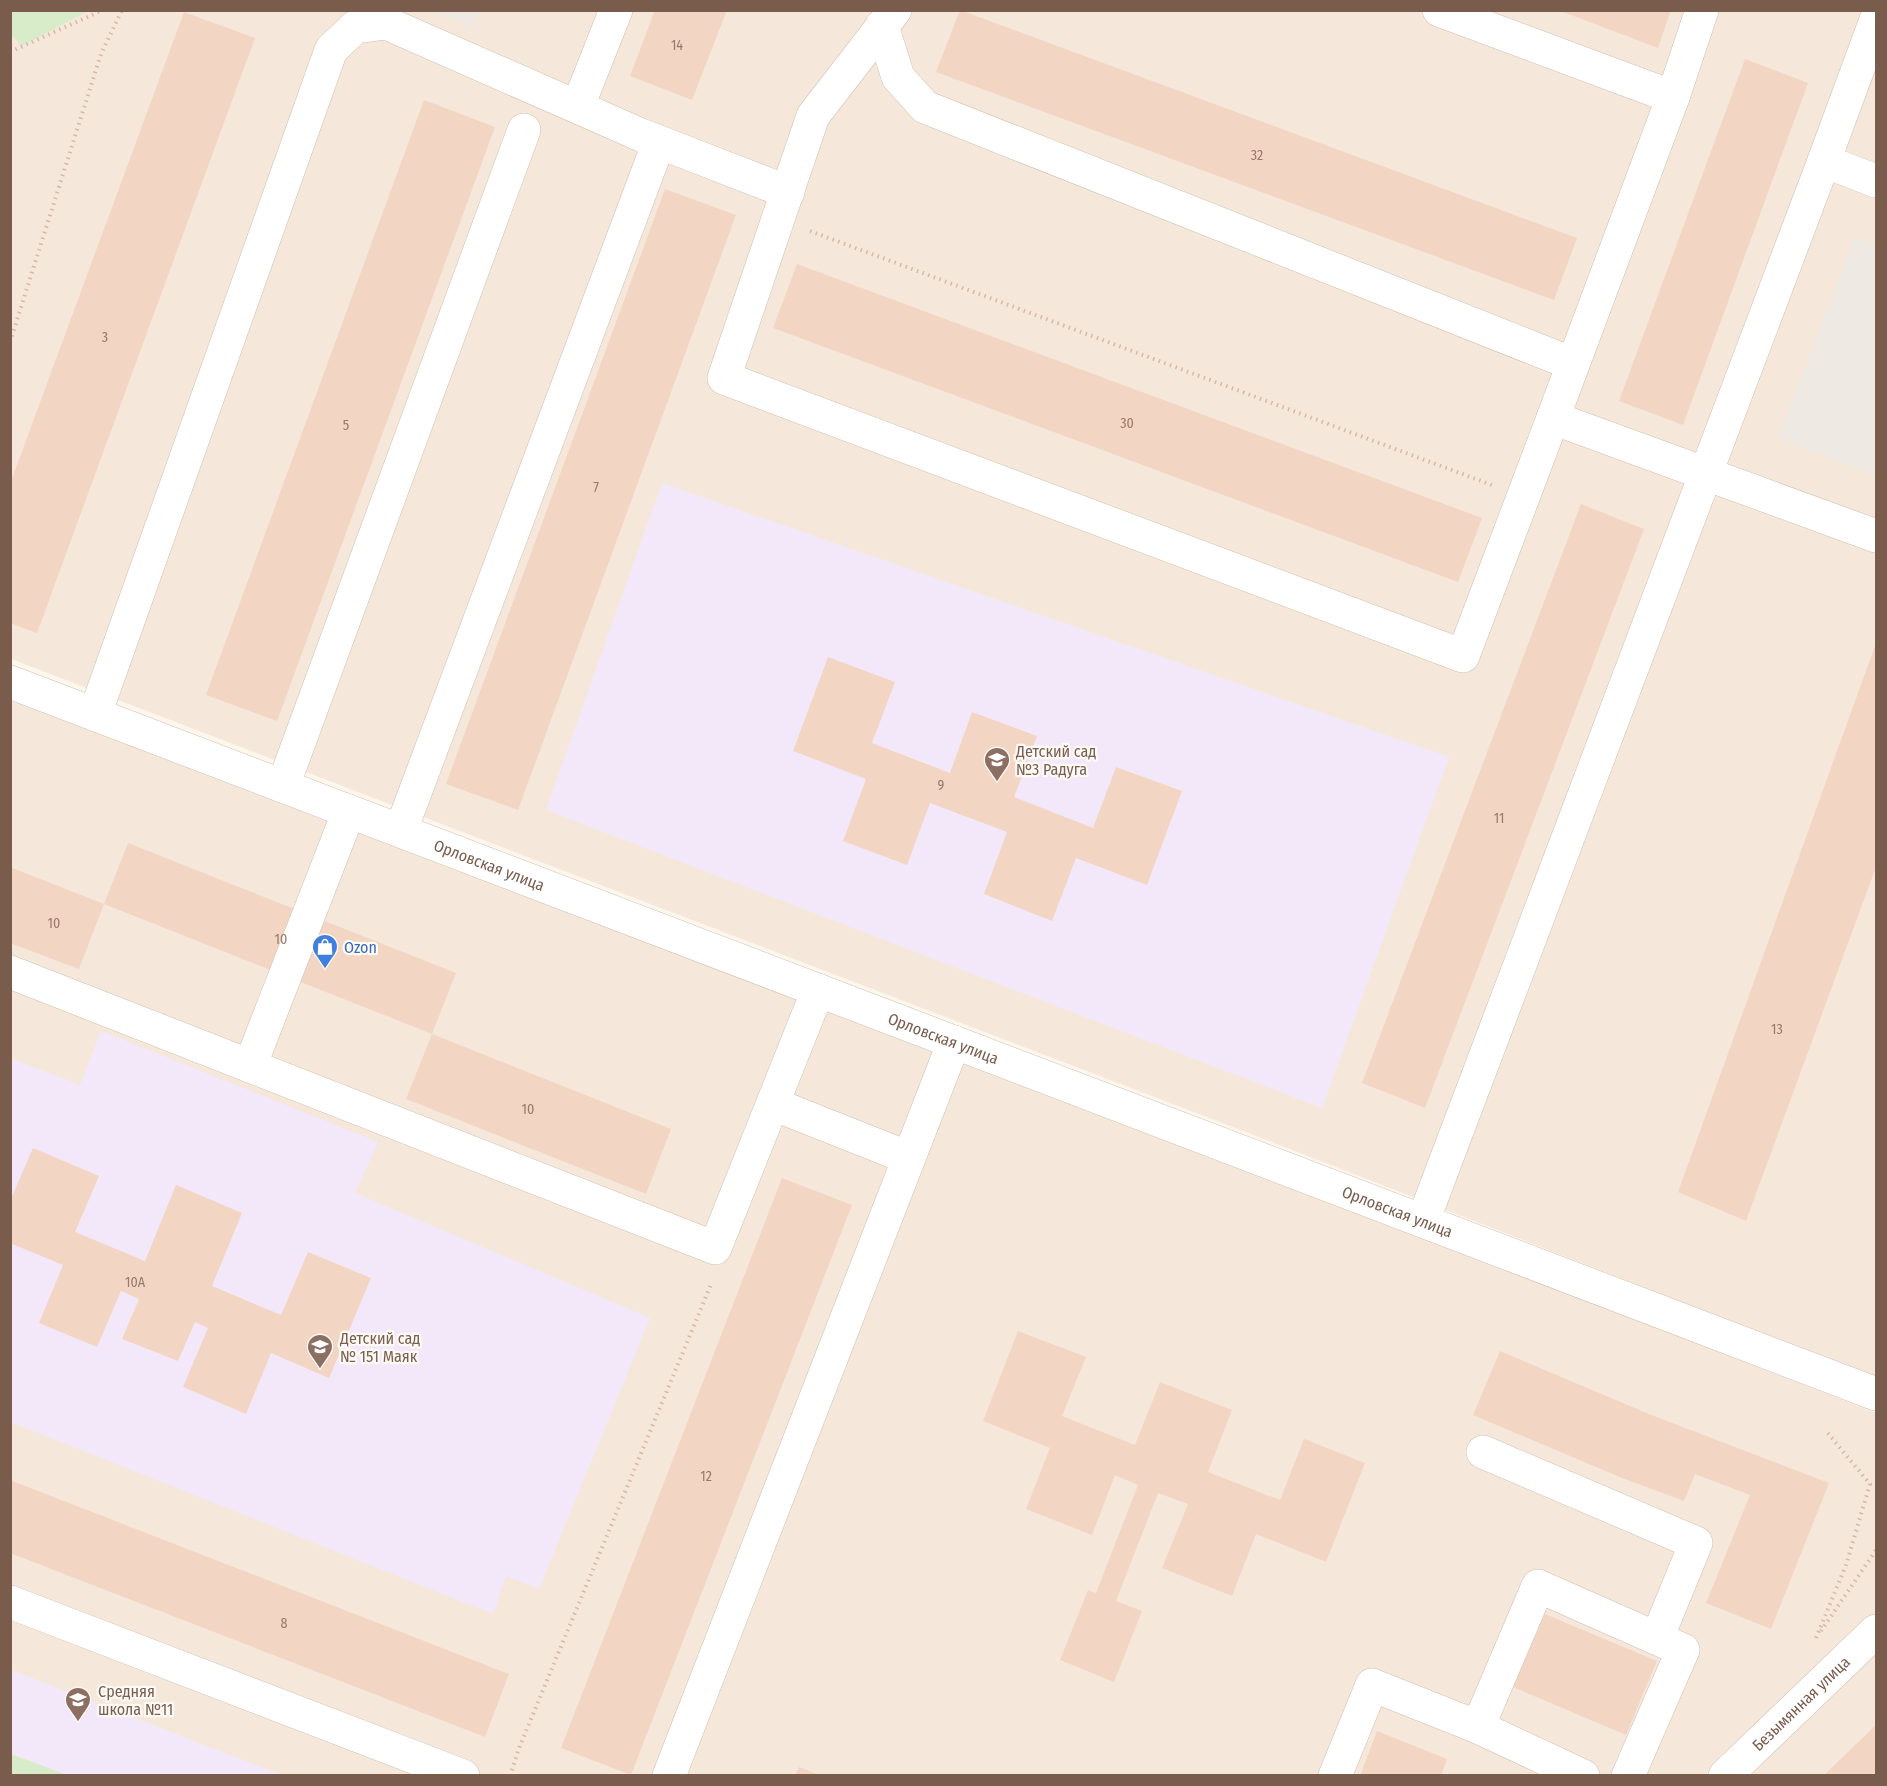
<svg xmlns="http://www.w3.org/2000/svg" width="1887" height="1786" font-family="'Fira Sans Condensed',sans-serif">
<style>
.residential{fill:#f5e8da}
.industrial{fill:#efe9e4}
.education{fill:#f3e8fa}
.green{fill:#d8ecc9}
.building{fill:#f3d5c3}
.lines{fill:none;stroke-linecap:round;stroke-linejoin:round}
.minor-casing{stroke:#d1beb0;stroke-width:34}
.path{stroke:#d9b8a5;stroke-width:4;stroke-dasharray:1.5 4.5;stroke-linecap:butt}
.minor{stroke:#fff;stroke-width:33}
.labels{text-anchor:middle;dominant-baseline:central;stroke-width:4.5;stroke-linejoin:round;paint-order:stroke}
.number-label{font-size:14px;fill:#987a6a}
.education-label{font-size:16px;fill:#785e54;stroke:#fffaf3;text-anchor:start}
.street-label{font-size:16px;fill:#7a5c4d;stroke:#fffaf3}
.shop-label{font-size:16px;fill:#366cbe;stroke:#fffaf3;text-anchor:start}
</style>
<rect width="100%" height="100%" fill="#fdf6ec"/>
<path class="residential" d="M10 11H1876V1378L1264 1139 11 659Z
M10 699 1344 1206 1876 1413V1775H11Z"/>
<path class="industrial" d="M433 11H480L473 27Z
M1855 237 1876 246V476L1778 438Z"/>
<path class="education" d="M662 483 1449 757 1322 1108 546 810Z
M101 1031 378 1142 355 1193 650 1318 539 1589 506 1576 493 1614 11 1422 10 1058 80 1085Z
M11 1670 282 1775H11Z"/>
<path class="green" d="M10 11 11 10 88 11 22 46 11 35Z
M10 1754H11L67 1775H11Z"/>
<path class="building" d="M655 10H727L692 100 630 76Z
M960 10 1577 238 1554 300 936 72Z
M1558 10H1671L1658 48Z
M184 12 255 38 37 633 10 623V484Z
M1745 59 1808 83 1683 425 1619 401Z
M424 100 495 127 277 721 206 695Z
M665 189 736 215 518 810 446 784Z
M797 264 1482 518 1458 582 773 328Z
M1581 504 1644 529 1425 1108 1362 1083Z
M1876 643V867L1746 1221 1678 1192Z
M828 657 895 682 872 743 950 773 972 712 1037 736 1014 797 1093 828 1116 767 1182 791 1147 885 1076 858 1052 921 984 894 1007 832 930 803 907 865 843 841 866 779 793 751Z
M128 843 456 973 432 1034 104 904Z
M10 867 104 904 79 969 10 943Z
M432 1034 671 1129 646 1194 406 1099Z
M33 1148 99 1176 75 1232 145 1261 176 1185 242 1213 212 1286 281 1315 308 1252 371 1278 329 1378 271 1353 246 1414 183 1387 208 1328 195 1322 178 1361 122 1339 139 1299 121 1291 97 1347 39 1323 63 1265 10 1243V1201Z
M782 1178 852 1205 631 1775 561 1748Z
M1018 1331 1086 1357 1062 1416 1135 1445 1160 1382 1232 1410 1208 1472 1280 1500 1304 1439 1365 1463 1326 1562 1256 1534 1232 1596 1162 1568 1188 1504 1158 1493 1116 1601 1142 1611 1114 1682 1060 1660 1088 1590 1096 1593 1138 1485 1115 1475 1092 1535 1026 1509 1050 1448 983 1421Z
M1500 1351 1649 1414 1829 1483 1771 1629 1706 1603 1750 1495 1695 1474 1684 1501 1622 1478 1473 1415Z
M10 1480 509 1674 485 1737 10 1553Z
M1545 1614 1657 1661 1626 1735 1513 1687Z
M1876 1725V1776H1823Z
M1377 1731 1447 1759 1441 1776H1360Z
M799 1767 820 1775V1776H795Z"/>
<g class="lines">
<defs>
<g id="minor">
<path d="M895 10 813 116 724 378 1463 656 1553 418"/>
<path d="M1439 10 1673 97"/>
<path d="M1702 10 1673 97 1553 418 1876 536"/>
<path d="M1876 20 1824 161 1876 181"/>
<path d="M882 26 898 77 925 107 1573 364"/>
<path d="M578 106 616 10"/>
<path id="s1" d="M10 682 1876 1394"/>
<path d="M95 714 331 50 355 27 386 23 641 135 788 192"/>
<path d="M283 786 524 130"/>
<path d="M401 830 659 142"/>
<path d="M10 972 715 1248 818 990"/>
<path d="M250 1066 349 811"/>
<path d="M773 1104 909 1158"/>
<path d="M1423 1221 1824 161"/>
<path d="M1483 1452 1696 1543 1657 1638"/>
<path d="M10 1602 463 1776"/>
<path d="M1478 1727 1583 1776"/>
<path d="M669 1776 954 1042"/>
<path d="M1335 1776 1372 1685 1478 1727 1538 1586 1683 1650 1628 1776"/>
<path id="s2" d="M1725 1776 1876 1631"/>
</g>
</defs>
<use href="#minor" class="minor-casing"/>
<path class="path" d="M10 52 103 10
M810 231 1492 485
M10 342 101 54 122 10
M1821 1631 1876 1550
M1816 1638 1846 1565 1870 1484 1826 1431
M510 1776 519 1748 712 1282"/>
<use href="#minor" class="minor"/>
</g>
<defs>
<symbol id="school-pin" viewBox="-11 -11 22 30"><path d="M0 17L-7.5 6A9.5 9.5 0 1 1 7.5 6Z" fill="#8d6e63" stroke="#fffaf3"/><path d="M0-5L7-2L0 1L-7-2ZM-4 1L0 2.5L4 1V4Q0 6-4 4Z" fill="#fff"/></symbol>
<symbol id="shop-pin" viewBox="-11 -11 22 30"><path d="M0 17L-7.5 6A9.5 9.5 0 1 1 7.5 6Z" fill="#3f7fe0" stroke="#fffaf3"/><path d="M-5-2.5h2.3a2.7 3.5 0 0 1 5.4 0H5L5.5 6h-11ZM-1.5-2.5h3a1.5 2.3 0 0 0-3 0Z" fill="#fff"/></symbol>
</defs>
<g fill-rule="evenodd">
<use href="#school-pin" x="982" y="745" width="30" height="40"/>
<use href="#shop-pin" x="310" y="932" width="30" height="40"/>
<use href="#school-pin" x="305" y="1332" width="30" height="40"/>
<use href="#school-pin" x="63" y="1685" width="30" height="40"/>
</g>
<g class="labels">
<g class="number-label">
<text x="677" y="45">14</text>
<text x="1257" y="155">32</text>
<text x="105" y="337">3</text>
<text x="1127" y="423">30</text>
<text x="346" y="425">5</text>
<text x="596" y="487">7</text>
<text x="941" y="785">9</text>
<text x="1499" y="818">11</text>
<text x="54" y="923">10</text>
<text x="281" y="939">10</text>
<text x="1777" y="1029">13</text>
<text x="528" y="1109">10</text>
<text x="135" y="1282">10А</text>
<text x="706" y="1476">12</text>
<text x="284" y="1623">8</text>
</g>
<g class="education-label">
<text x="1016" y="751">Детский сад<tspan x="1016" dy="18">№3 Радуга</tspan></text>
<text x="340" y="1338">Детский сад<tspan x="340" dy="18">№ 151 Маяк</tspan></text>
<text x="98" y="1691">Средняя<tspan x="98" dy="18">школа №11</tspan></text>
</g>
<g class="street-label">
<text stroke="none"><textPath href="#s1" startOffset="513">Орловская улица</textPath></text>
<text stroke="none"><textPath href="#s1" startOffset="999">Орловская улица</textPath></text>
<text stroke="none"><textPath href="#s1" startOffset="1485">Орловская улица</textPath></text>
<text stroke="none"><textPath href="#s2" startOffset="105">Безымянная улица</textPath></text>
</g>
<g class="shop-label">
<text x="344" y="947">Ozon</text>
</g>
</g>
<rect width="1887" height="1786" fill="none" stroke="#7a5c4d" stroke-width="24"/>
</svg>
